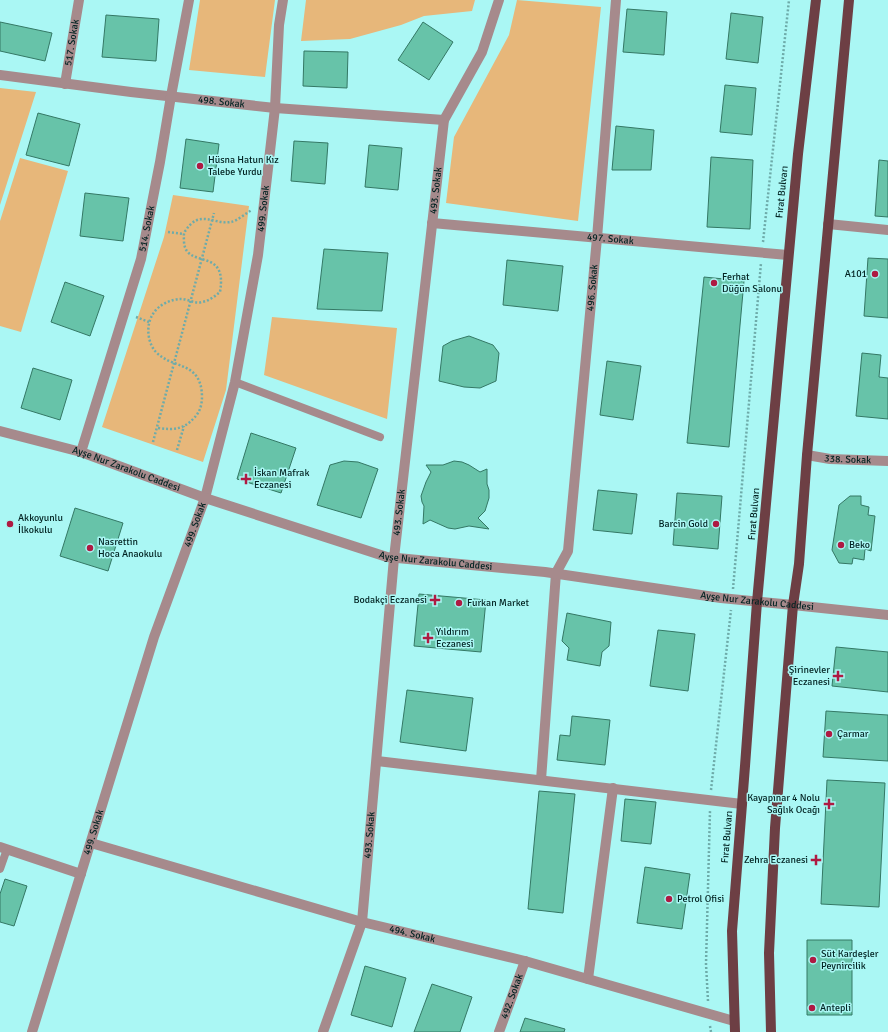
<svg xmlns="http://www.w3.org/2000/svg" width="888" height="1032" font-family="Signika,sans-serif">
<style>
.green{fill:#e7b77a}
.building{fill:#67c3a9;stroke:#347865}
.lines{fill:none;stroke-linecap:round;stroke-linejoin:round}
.path{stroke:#6eaba9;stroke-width:2.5;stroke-dasharray:2 2;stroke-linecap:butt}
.service{stroke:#a68a8c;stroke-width:8}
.minor{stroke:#a68a8c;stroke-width:10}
.tertiary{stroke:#a68a8c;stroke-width:10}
.primary{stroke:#6d3f44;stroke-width:10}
.poi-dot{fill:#ae1a42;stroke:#aaf7f4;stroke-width:1.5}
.labels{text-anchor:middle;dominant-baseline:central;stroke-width:3;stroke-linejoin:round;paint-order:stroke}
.street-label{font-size:10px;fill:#022322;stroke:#aaf7f4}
.poi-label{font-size:10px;fill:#022322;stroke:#aaf7f4;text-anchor:start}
</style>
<rect width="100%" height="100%" fill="#aaf7f4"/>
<path class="green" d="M200 0H275L265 77 189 70Z
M306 0H475L472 11 424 16 401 25 350 39 301 41Z
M517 0 601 7 578 221 446 203 454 137 509 35Z
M0 88 36 92 0 205Z
M20 158 68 171 21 332 0 326V221Z
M173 195 249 206 226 390 203 462 102 427 164 237Z
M272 317 397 328 387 419 264 375Z"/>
<path class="building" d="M627 9 667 12 664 55 623 52Z
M731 13 763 17 758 63 726 59Z
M106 15 159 19 156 61 102 57Z
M0 22 52 33 45 61 0 51Z
M423 22 453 42 429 80 398 60Z
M304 51 348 52 347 88 303 86Z
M725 85 756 88 752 135 720 132Z
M38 113 80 124 69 166 26 155Z
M616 126 654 130 651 170H612Z
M186 139 219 144 213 192 180 188Z
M294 141 328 143 325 184 291 181Z
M369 145 402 148 398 190 365 187Z
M711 157 753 160 750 229 707 227Z
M879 160 888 161V217L875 216Z
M85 193 129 198 123 241 80 236Z
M324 249 388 253 382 311 317 309Z
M868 258 888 259V318L864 316Z
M507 260 563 266 558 311 503 305Z
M704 277 744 281 729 447 687 443Z
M65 282 104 296 90 336 51 322Z
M469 336 493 345 499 353 496 381 480 388 464 387 439 381 443 346 452 341Z
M862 353 881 355 879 377 888 378V419L856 416Z
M607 361 641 366 633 420 600 415Z
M33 368 72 380 60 420 21 408Z
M251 433 296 448 281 493 237 479Z
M344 461 358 462 378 469 361 518 317 505 330 465Z
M454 461 462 462 469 465 480 472 487 469V484L489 490V498L485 511 478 518 489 529 469 526 455 529 448 528 430 520 423 524 424 506 422 502 421 496 426 482 431 472 426 465H443Z
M598 490 637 494 632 534 593 530Z
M677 493 722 496 718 549 673 545Z
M850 496H861V505L869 507 868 515 875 516 871 551 865 549 864 560 853 558 852 564 839 563 832 550 839 505Z
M75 508 123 523 108 571 60 556Z
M419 594 486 600 481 652 414 646Z
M567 613 611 622 609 646 602 652 600 666 567 660 569 648 562 641Z
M658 630 695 634 688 691 650 686Z
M836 647 888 652V692L832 686Z
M407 690 473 698 466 751 400 742Z
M826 711 888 715V761L823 757Z
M572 716 610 720 605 765 557 760 560 735 570 736Z
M827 780 885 783 879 907 821 904Z
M539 791 575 794 563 913 528 909Z
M625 799 656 802 651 844 621 841Z
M645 867 690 874 682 929 637 923Z
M5 879 27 886 14 926 0 922V894Z
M807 940H852V1015H807Z
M365 966 406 978 392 1027 351 1015Z
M432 984 472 997 460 1032H414Z
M525 1018 565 1029 564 1032H520Z"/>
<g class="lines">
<path class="path" d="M168 232 184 234
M763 242 789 0
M136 317 149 322
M158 428C173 430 183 430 194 418 200 412 202 405 202 396 201 360 172 370 155 351 147 341 146 324 153 314 158 305 171 299 181 299 188 299 195 304 202 302 209 301 215 296 220 292 228 246 186 270 184 242 184 237 183 233 186 230 200 209 214 225 231 222 237 221 246 213 252 210
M153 442 214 213
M177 450 184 426
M733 589 761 263
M711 790 731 610
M708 1001 706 964 710 811
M710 1026 711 1032"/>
<path class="service" d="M235 382 380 437
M0 869 7 849"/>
<g class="minor">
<path id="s1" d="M0 75 131 92 275 108 444 120"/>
<path id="s2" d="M65 84 79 0"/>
<path id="s3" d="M432 223 788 255"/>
<path d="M828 224 888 230"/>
<path id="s4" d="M81 452 141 259 160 162 171 96 189 0"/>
<path id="s5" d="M807 455 830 459 888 461"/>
<path d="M377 761 742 804"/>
<path id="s6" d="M541 780 556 573 568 551 597 238 616 0"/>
<path id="s7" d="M91 843 362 922 525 961 734 1021"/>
<path d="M0 847 81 874"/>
<path d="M588 979 613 788"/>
<path id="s8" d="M32 1032 154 637 205 498 235 382 258 255 275 108 279 25 283 0"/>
<path id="s9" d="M323 1032 362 922 394 558 444 120 482 52 499 0"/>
<path id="s10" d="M499 1032 525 961"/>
</g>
<path class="tertiary" id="s11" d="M0 431 81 452 205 498 387 557 545 572 721 598 793 605 888 615"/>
<path class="primary" d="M735 1032 732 931 745 766 757 602 798 154 816 0
M771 1032 769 953 775 828 793 605 799 564 807 455 849 0"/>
</g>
<g class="poi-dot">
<circle cx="200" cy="166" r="4"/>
<circle cx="875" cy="274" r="4"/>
<circle cx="714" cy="283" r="4"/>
<path d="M244 473h4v4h4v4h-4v4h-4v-4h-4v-4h4z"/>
<circle cx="10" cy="524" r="4"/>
<circle cx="716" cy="524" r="4"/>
<circle cx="841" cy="545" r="4"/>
<circle cx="90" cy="548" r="4"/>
<path d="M433 594h4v4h4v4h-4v4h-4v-4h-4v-4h4z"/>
<circle cx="459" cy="603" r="4"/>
<path d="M426 632h4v4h4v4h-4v4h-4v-4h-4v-4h4z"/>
<path d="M836 670h4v4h4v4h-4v4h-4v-4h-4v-4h4z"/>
<circle cx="829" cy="734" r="4"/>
<path d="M827 798h4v4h4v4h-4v4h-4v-4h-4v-4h4z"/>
<path d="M814 854h4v4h4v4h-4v4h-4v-4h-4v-4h4z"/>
<circle cx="669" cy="899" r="4"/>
<circle cx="813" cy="960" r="4"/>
<circle cx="812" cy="1008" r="4"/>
</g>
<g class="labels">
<g class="street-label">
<text stroke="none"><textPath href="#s2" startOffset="42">517. Sokak</textPath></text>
<text stroke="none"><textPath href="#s1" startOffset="223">498. Sokak</textPath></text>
<text stroke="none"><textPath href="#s9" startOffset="852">493. Sokak</textPath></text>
<text transform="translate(782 192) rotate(-84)">Fırat Bulvarı</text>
<text stroke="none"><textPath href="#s8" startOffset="857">499. Sokak</textPath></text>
<text stroke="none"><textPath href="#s4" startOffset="233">514. Sokak</textPath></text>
<text stroke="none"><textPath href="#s3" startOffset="179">497. Sokak</textPath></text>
<text stroke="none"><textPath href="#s6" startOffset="497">496. Sokak</textPath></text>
<text stroke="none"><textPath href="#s5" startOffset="41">338. Sokak</textPath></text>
<text stroke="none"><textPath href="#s11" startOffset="132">Ayşe Nur Zarakolu Caddesi</textPath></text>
<text stroke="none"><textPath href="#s9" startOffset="528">493. Sokak</textPath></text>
<text transform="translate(754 514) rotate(-85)">Fırat Bulvarı</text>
<text stroke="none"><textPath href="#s8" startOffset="533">499. Sokak</textPath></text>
<text stroke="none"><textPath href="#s11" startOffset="456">Ayşe Nur Zarakolu Caddesi</textPath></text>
<text stroke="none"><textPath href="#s11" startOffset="780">Ayşe Nur Zarakolu Caddesi</textPath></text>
<text stroke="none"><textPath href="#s8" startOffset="209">499. Sokak</textPath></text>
<text stroke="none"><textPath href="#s9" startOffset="204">493. Sokak</textPath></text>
<text transform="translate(727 837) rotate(-85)">Fırat Bulvarı</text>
<text stroke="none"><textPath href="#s7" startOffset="334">494. Sokak</textPath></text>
<text stroke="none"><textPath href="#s10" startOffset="38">492. Sokak</textPath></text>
</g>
<g class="poi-label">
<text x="208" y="160">Hüsna Hatun Kız<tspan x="208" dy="12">Talebe Yurdu</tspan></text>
<text x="867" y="274" text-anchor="end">A101</text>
<text x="722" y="277">Ferhat<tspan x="722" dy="12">Düğün Salonu</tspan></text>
<text x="254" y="473">İskan Mafrak<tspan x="254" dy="12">Eczanesi</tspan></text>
<text x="18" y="518">Akkoyunlu<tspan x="18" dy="12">İlkokulu</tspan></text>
<text x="708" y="524" text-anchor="end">Barcin Gold</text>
<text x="98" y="542">Nasrettin<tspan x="98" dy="12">Hoca Anaokulu</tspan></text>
<text x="849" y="545">Beko</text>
<text x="427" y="600" text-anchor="end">Bodakçi Eczanesi</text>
<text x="467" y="603">Furkan Market</text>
<text x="436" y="632">Yıldırım<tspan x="436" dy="12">Eczanesi</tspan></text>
<text x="830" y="670" text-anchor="end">Şirinevler<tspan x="830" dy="12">Eczanesi</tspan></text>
<text x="837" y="734">Çarmar</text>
<text x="820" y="798" text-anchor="end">Kayapınar 4 Nolu<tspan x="820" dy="12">Sağlık Ocağı</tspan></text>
<text x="808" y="860" text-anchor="end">Zehra Eczanesi</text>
<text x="677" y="899">Petrol Ofisi</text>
<text x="821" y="954">Süt Kardeşler<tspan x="821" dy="12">Peynircilik</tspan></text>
<text x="820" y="1008">Antepli</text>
</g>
</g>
</svg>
